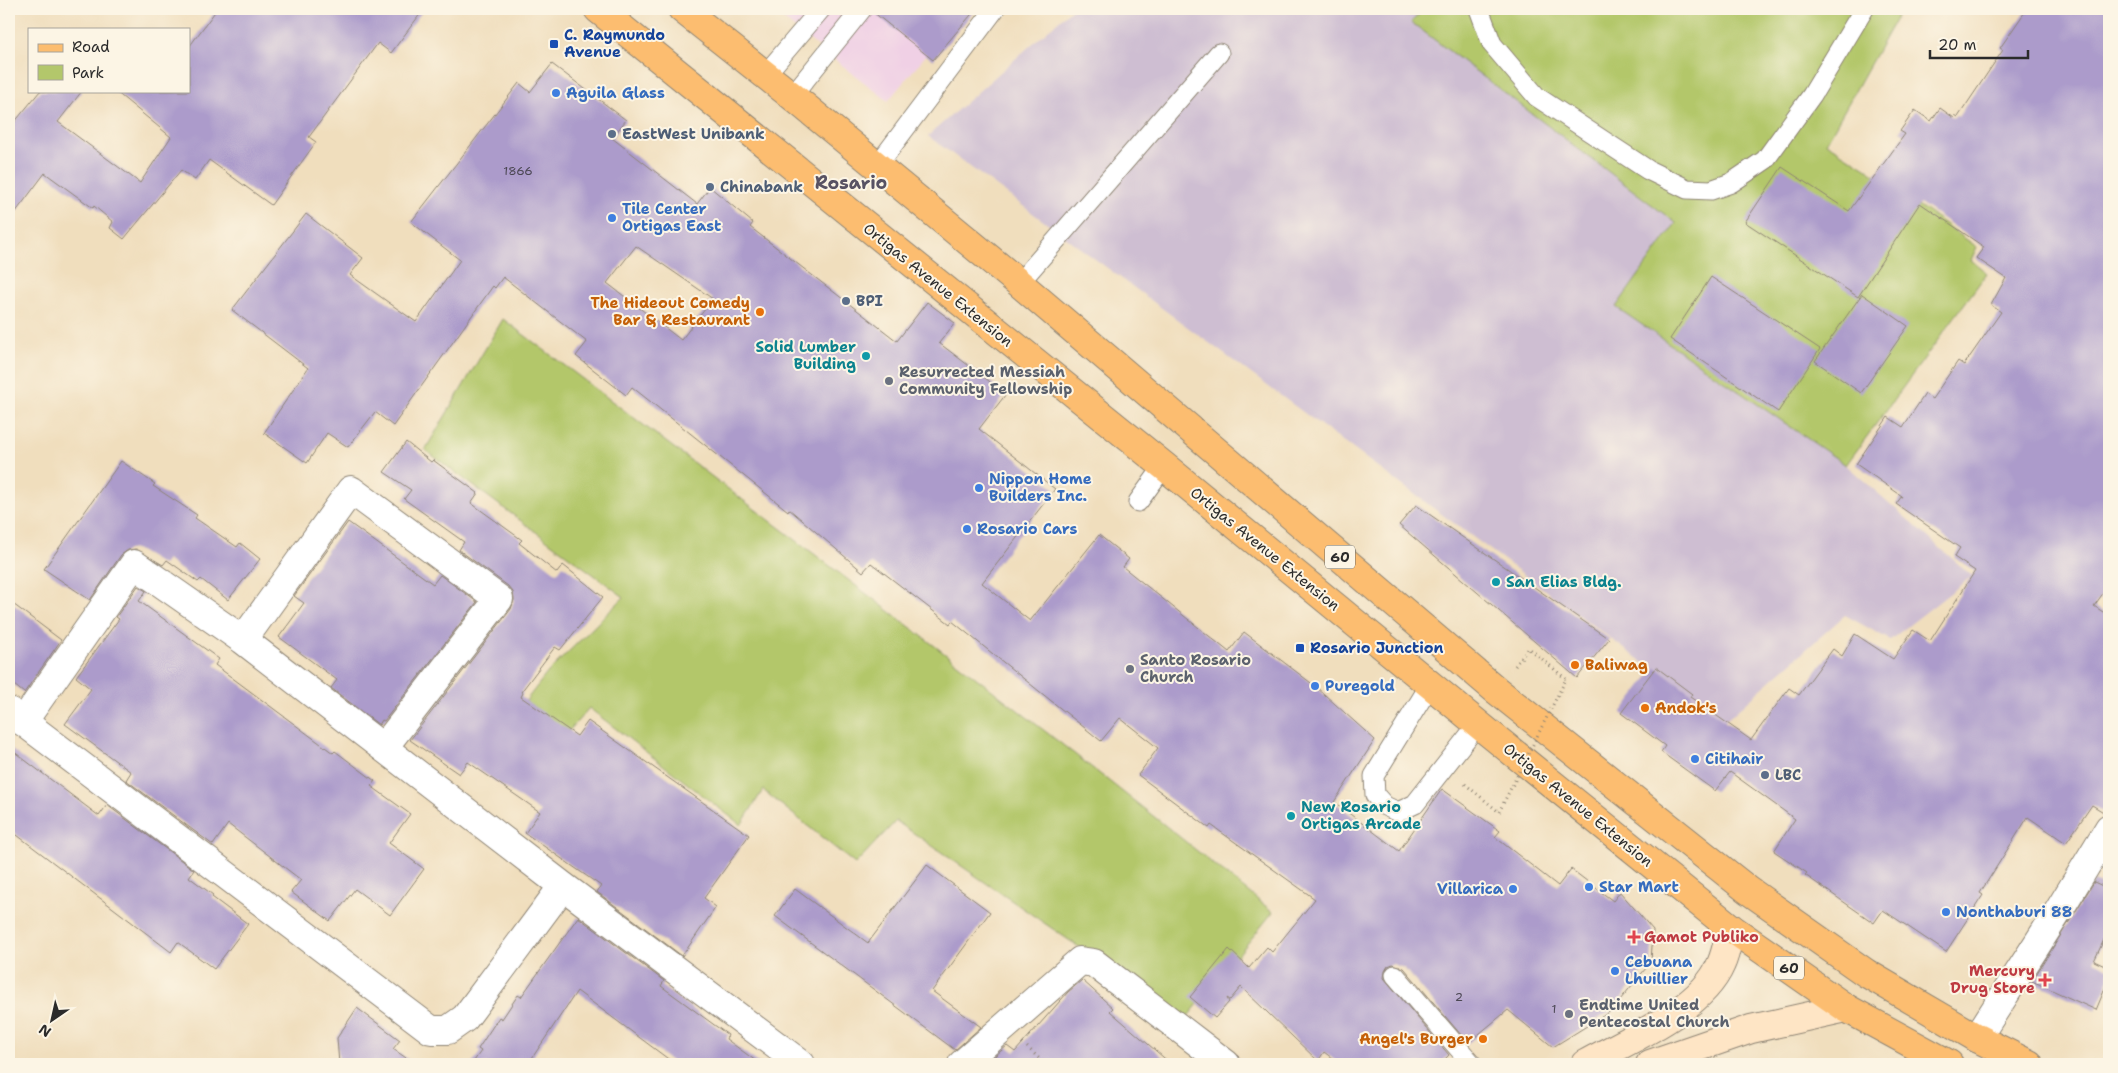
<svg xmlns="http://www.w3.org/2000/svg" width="2118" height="1073" font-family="'Shantell Sans',sans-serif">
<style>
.built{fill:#f0d0e5}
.industrial{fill:#cebed2}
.green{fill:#b3c76b;stroke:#6f794b}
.building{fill:#ac9bcb;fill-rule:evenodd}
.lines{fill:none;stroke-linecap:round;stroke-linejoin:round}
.lane-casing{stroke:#8e8474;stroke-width:21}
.street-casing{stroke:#8e8474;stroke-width:30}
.secondary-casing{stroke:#8e8474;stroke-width:30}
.primary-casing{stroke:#8e8474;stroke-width:30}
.path{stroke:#8e8474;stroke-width:3;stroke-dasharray:1 4;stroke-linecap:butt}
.lane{stroke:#fff;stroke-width:19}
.street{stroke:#fff;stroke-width:28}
.secondary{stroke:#fee5c5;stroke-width:28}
.primary{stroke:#fcbd6f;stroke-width:28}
.path-bridge{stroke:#8e8474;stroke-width:3;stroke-dasharray:1 4;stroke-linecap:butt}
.transit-dot{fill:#1a4fb4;stroke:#fcf5e5;stroke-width:2}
.shop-dot{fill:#3f7fe0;stroke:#fcf5e5;stroke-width:2}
.service-dot{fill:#5c6f8a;stroke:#fcf5e5;stroke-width:2}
.food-dot{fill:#e8710a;stroke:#fcf5e5;stroke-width:2}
.culture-dot{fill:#0f9aa8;stroke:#fcf5e5;stroke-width:2}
.worship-dot{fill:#6b7280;stroke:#fcf5e5;stroke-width:2}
.health-dot{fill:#e0444e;stroke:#fcf5e5;stroke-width:2}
.labels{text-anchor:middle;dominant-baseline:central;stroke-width:4;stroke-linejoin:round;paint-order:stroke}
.number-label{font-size:12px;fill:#4b4753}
.shield{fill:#fcf5e5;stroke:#6a6863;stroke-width:1}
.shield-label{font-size:14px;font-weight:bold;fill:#2b2b2b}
.transit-label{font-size:15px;font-weight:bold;fill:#164399;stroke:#fcf5e5;text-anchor:start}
.shop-label{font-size:15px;font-weight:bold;fill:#366cbe;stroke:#fcf5e5;text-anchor:start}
.service-label{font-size:15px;font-weight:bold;fill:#4e5e75;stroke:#fcf5e5;text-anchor:start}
.street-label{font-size:15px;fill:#2b2b2b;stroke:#fcf5e5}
.food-label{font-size:15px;font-weight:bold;fill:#c56008;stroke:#fcf5e5;text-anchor:end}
.culture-label{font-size:15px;font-weight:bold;fill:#0d838f;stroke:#fcf5e5;text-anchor:start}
.worship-label{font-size:15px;font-weight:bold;fill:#5b616d;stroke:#fcf5e5;text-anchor:start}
.health-label{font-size:15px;font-weight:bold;fill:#be3a42;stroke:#fcf5e5;text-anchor:start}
.quarter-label{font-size:18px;font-weight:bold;fill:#585263;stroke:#fcf5e5}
</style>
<rect width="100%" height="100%" fill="#fcf5e5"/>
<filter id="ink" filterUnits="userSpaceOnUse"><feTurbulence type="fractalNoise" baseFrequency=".02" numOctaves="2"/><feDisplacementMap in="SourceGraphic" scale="10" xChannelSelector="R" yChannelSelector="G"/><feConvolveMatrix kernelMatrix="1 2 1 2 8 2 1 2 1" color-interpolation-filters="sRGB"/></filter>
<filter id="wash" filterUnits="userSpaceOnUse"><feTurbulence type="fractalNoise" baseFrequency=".0096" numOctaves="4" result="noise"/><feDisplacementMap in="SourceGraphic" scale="20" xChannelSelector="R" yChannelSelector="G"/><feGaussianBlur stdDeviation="1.12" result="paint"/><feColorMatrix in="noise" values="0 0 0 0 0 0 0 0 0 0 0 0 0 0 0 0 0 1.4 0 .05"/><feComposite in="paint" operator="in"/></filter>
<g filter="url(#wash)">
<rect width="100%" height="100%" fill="#f0debd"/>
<path class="built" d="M770 9H964L888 101Z"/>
<path class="industrial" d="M1072 9H1425L1411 22 1676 223 1616 307 1846 465 1972 576 1890 640 1845 615 1724 722 928 136Z"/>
<path class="green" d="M1425 9H1901L1826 143 1866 168 1977 247 1971 260 1987 273 1846 465 1616 307 1676 223 1411 22Z
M503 319C761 514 1022 708 1273 912L1185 1020 896 821 855 864 763 790 741 825 589 708 535 770 494 742 548 672 624 597 425 450Z"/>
<g id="blocks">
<path class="building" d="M217 9H424L391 53 378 43 309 137 316 142 271 205 209 160 195 180 181 170 124 239 110 228 113 222 94 206 93 208 45 173 9 221V129L40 91H82L58 122 140 183 171 137 115 91H189V47Z
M873 9H976L933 60 873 12Z
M2027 9H2109V585L2094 606 2109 616V812L2105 813 2092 805 2066 843 2028 817 1980 893 1983 895 1946 952 1883 910 1874 923 1805 875 1807 873 1774 851 1795 819 1730 772 1715 791 1661 752 1665 746 1621 713 1656 667 1692 694 1690 697 1751 740 1789 688 1799 695 1833 649 1842 656 1855 634 1893 659 1913 630 1930 641 1975 571 1954 557 1960 548 1896 504 1902 496 1856 464 1888 417 1903 427 1925 394 1932 399 1958 361 1964 365 2001 312 1991 305 2006 278 1976 258 1984 247 1920 203 1858 297 1745 222 1782 167 1849 211 1905 134 1900 131 1915 110 1931 121 1940 108 1954 118 1955 115 1958 117 2003 50 2000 48Z
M552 64 626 120 612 138 697 204 710 187 753 223 750 227 897 341 927 302 955 323 939 343 1006 394 979 429 1055 489 982 583 1030 621 1099 535 1129 559 1123 567 1229 652 1244 632 1315 686 1375 740 1334 802 1399 851 1442 789 1500 831 1495 837 1558 886 1571 869 1613 901 1620 892 1653 930 1651 962 1611 1011 1553 1047 1508 1010 1468 1043 1404 968 1393 964 1388 966 1385 971 1384 978 1449 1055 1440 1064H1340L1324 1052 1318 1061 1241 987 1230 1000 1227 998 1229 1002 1215 1018 1190 997 1229 949 1249 968 1267 947 1272 952 1315 899 1211 825 1209 828 1138 775 1158 748 1120 718 1101 741 952 621 950 624 871 563 863 572 789 509 788 511 632 387 626 395 576 356 587 342 503 277 495 288 493 286 393 426 375 412 348 447 327 433 307 463 264 433 308 368 232 310 306 214 363 258 350 275 416 322 460 260 411 222 519 83 530 92ZM636 246 713 299 681 340 607 283Z
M1711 277 1820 349 1778 412 1670 339Z
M1862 294 1908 326 1861 393 1815 361Z
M406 442 431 462 433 460 478 493 471 503 522 540 519 543 557 573 563 565 603 597 560 650 555 647 521 692 523 693 521 697 577 736 588 721 749 835 704 898 716 907 682 956 597 892 601 886 525 833 540 812 468 762 459 774 410 740 511 609 514 600 513 592 508 586 459 550 464 542 404 499 411 490 384 472Z
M121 461 155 484 153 486 197 515 195 518 237 547 240 543 260 559 228 600 201 579 198 582 167 560 163 565 136 549 128 550 121 555 90 600 44 569Z
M1416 505 1609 639 1577 678 1399 525Z
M348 522 433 584 440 575 477 602 384 721 382 720 379 725 331 688 337 680 279 637 304 603 294 596Z
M138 586 146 591 139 601 219 659 215 665 333 753 335 751 375 781 371 786 410 814 389 843 424 869 390 915 355 889 330 921 291 892 301 880 228 824 213 845 126 780 131 772 65 724 91 689 76 677 119 619 116 617Z
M9 601 61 640 24 693 9 681Z
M9 748 99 816 107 805 194 870 189 877 213 895 212 897 248 924 214 969 178 942 171 952 9 829Z
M927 865 990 912 932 991 981 1027 955 1050 775 916 795 889 868 943Z
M2094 882 2109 889V929L2094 961 2109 968V979L2096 1010 2032 981Z
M578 917 664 981 661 986 728 1035 726 1039 760 1064H675L577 991 528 1064H472L481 1051 478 1049 499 1017 502 1019 518 995 521 997Z
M1082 980 1113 1008 1110 1011 1171 1064H985L1007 1046 1015 1052 1068 992Z
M357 1008 400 1040 393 1049 415 1064H339L337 1038Z"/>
</g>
</g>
<g filter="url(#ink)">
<use href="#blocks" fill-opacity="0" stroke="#8e8474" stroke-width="1"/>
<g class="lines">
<defs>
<path id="lane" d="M1479 9 1492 44 1537 97 1648 170 1687 189 1711 190 1731 183 1765 160 1812 95 1864 9
M765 75 821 9
M792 96 862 9
M877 166 995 9
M1019 283 1219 53
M1138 502 1164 466
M1430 685 1374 776 1375 795 1385 806 1398 812 1415 804 1478 724
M1395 975 1472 1064"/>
<path id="street" d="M243 640 351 490 499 599 384 747
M9 711 431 1030H448L465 1018 563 886
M23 722 134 564 243 640 563 886 801 1064
M1977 1038 2059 910 2109 828
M962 1064 1080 961 1094 963 1226 1064"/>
<path id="secondary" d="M1585 1064C1627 1040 1701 1011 1721 964 1726 953 1728 940 1731 928
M1650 1064 1751 1029 1846 1008"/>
<path id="primary" d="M598 9 1164 466 1489 733 1731 928 1846 1008 1949 1064
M682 9 792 96 1019 283 1496 690 1748 890 1866 973 1977 1038 2029 1064"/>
</defs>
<use href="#lane" class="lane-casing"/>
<use href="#street" class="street-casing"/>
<use href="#secondary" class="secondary-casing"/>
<use href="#primary" class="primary-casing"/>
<path class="path" d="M1515 666 1529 648 1566 679
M1465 784 1499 812
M1027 1047 1045 1064"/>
<use href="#lane" class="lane"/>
<use href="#street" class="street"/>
<use href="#secondary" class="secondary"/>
<use href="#primary" class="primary"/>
<path class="path-bridge" d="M1499 812 1566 679"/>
</g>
</g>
<g class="transit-dot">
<rect x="549" y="39" width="10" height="10" rx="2.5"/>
<rect x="1295" y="643" width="10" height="10" rx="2.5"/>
</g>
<g class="shop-dot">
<circle cx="556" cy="93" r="5"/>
<circle cx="612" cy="218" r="5"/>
<circle cx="979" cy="488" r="5"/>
<circle cx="967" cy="529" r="5"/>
<circle cx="1315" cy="686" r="5"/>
<circle cx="1695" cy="759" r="5"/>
<circle cx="1589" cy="887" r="5"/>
<circle cx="1513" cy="889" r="5"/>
<circle cx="1946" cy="912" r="5"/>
<circle cx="1615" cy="971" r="5"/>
</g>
<g class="service-dot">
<circle cx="612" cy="134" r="5"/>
<circle cx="710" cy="187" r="5"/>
<circle cx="846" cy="301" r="5"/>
<circle cx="1765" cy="775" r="5"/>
</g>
<g class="food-dot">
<circle cx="760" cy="312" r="5"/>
<circle cx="1575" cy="665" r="5"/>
<circle cx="1645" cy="708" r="5"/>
<circle cx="1483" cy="1039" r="5"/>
</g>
<g class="culture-dot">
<circle cx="866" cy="356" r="5"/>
<circle cx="1496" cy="582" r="5"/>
<circle cx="1291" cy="816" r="5"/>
</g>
<g class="worship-dot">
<circle cx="889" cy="381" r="5"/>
<circle cx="1130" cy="669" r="5"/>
<circle cx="1569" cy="1014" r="5"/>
</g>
<g class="health-dot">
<path d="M1631.5 929.5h5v5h5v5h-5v5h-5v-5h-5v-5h5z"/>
<path d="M2042.5 972.5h5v5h5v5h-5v5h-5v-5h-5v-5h5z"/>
</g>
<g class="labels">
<g class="number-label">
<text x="518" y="171">1866</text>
<text x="1459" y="997">2</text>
<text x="1554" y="1009">1</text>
</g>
<g class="shield">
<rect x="1325" y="545.5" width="30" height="23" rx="4"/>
<rect x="1774" y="956.5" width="30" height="23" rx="4"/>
</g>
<g class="shield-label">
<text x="1340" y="557">60</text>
<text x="1789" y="968">60</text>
</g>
<g class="transit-label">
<text x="564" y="35">C. Raymundo<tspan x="564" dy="17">Avenue</tspan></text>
<text x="1310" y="648">Rosario Junction</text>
</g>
<g class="shop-label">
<text x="566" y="93">Aguila Glass</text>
<text x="622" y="209">Tile Center<tspan x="622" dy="17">Ortigas East</tspan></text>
<text x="989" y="479">Nippon Home<tspan x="989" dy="17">Builders Inc.</tspan></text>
<text x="977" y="529">Rosario Cars</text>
<text x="1325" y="686">Puregold</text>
<text x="1705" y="759">Citihair</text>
<text x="1599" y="887">Star Mart</text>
<text x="1503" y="889" text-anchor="end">Villarica</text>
<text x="1956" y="912">Nonthaburi 88</text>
<text x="1625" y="962">Cebuana<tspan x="1625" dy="17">Lhuillier</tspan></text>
</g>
<g class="service-label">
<text x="622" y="134">EastWest Unibank</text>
<text x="720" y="187">Chinabank</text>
<text x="856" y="301">BPI</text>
<text x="1775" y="775">LBC</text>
</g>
<g class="street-label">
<text transform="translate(938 285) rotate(39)">Ortigas Avenue Extension</text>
<text transform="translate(1265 549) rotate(39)">Ortigas Avenue Extension</text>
<text transform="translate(1578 805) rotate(39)">Ortigas Avenue Extension</text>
</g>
<g class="food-label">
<text x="750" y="303">The Hideout Comedy<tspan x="750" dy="17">Bar &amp; Restaurant</tspan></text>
<text x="1585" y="665" text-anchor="start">Baliwag</text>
<text x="1655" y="708" text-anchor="start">Andok's</text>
<text x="1473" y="1039">Angel's Burger</text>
</g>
<g class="culture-label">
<text x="856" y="347" text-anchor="end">Solid Lumber<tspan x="856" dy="17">Building</tspan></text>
<text x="1506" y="582">San Elias Bldg.</text>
<text x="1301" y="807">New Rosario<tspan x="1301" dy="17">Ortigas Arcade</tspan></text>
</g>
<g class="worship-label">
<text x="899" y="372">Resurrected Messiah<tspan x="899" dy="17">Community Fellowship</tspan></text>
<text x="1140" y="660">Santo Rosario<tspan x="1140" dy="17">Church</tspan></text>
<text x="1579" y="1005">Endtime United<tspan x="1579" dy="17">Pentecostal Church</tspan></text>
</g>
<g class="health-label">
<text x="1644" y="937">Gamot Publiko</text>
<text x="2035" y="971" text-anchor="end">Mercury<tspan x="2035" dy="17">Drug Store</tspan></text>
</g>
<g class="quarter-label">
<text x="851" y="183">Rosario</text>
</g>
</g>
<rect width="2118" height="1073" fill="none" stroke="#fcf5e5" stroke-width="30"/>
<rect x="28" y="28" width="162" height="65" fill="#fcf5e5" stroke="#a8a49b"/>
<rect x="38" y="44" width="25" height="8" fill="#fcbd6f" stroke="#a8a49b"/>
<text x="72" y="52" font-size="15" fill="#2b2b2b">Road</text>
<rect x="38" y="65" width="25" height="15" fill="#b3c76b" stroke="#a8a49b"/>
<text x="72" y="78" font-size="15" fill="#2b2b2b">Park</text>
<g transform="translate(52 1020) rotate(214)" stroke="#fcf5e5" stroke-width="4" paint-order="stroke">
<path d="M0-4L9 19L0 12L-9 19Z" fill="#2b2b2b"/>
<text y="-8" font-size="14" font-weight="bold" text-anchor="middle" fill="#2b2b2b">N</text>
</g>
<path d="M1930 50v8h98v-8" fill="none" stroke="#2b2b2b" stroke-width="2.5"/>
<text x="1938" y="50" font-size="15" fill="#2b2b2b" stroke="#fcf5e5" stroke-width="4" paint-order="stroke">20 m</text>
</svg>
